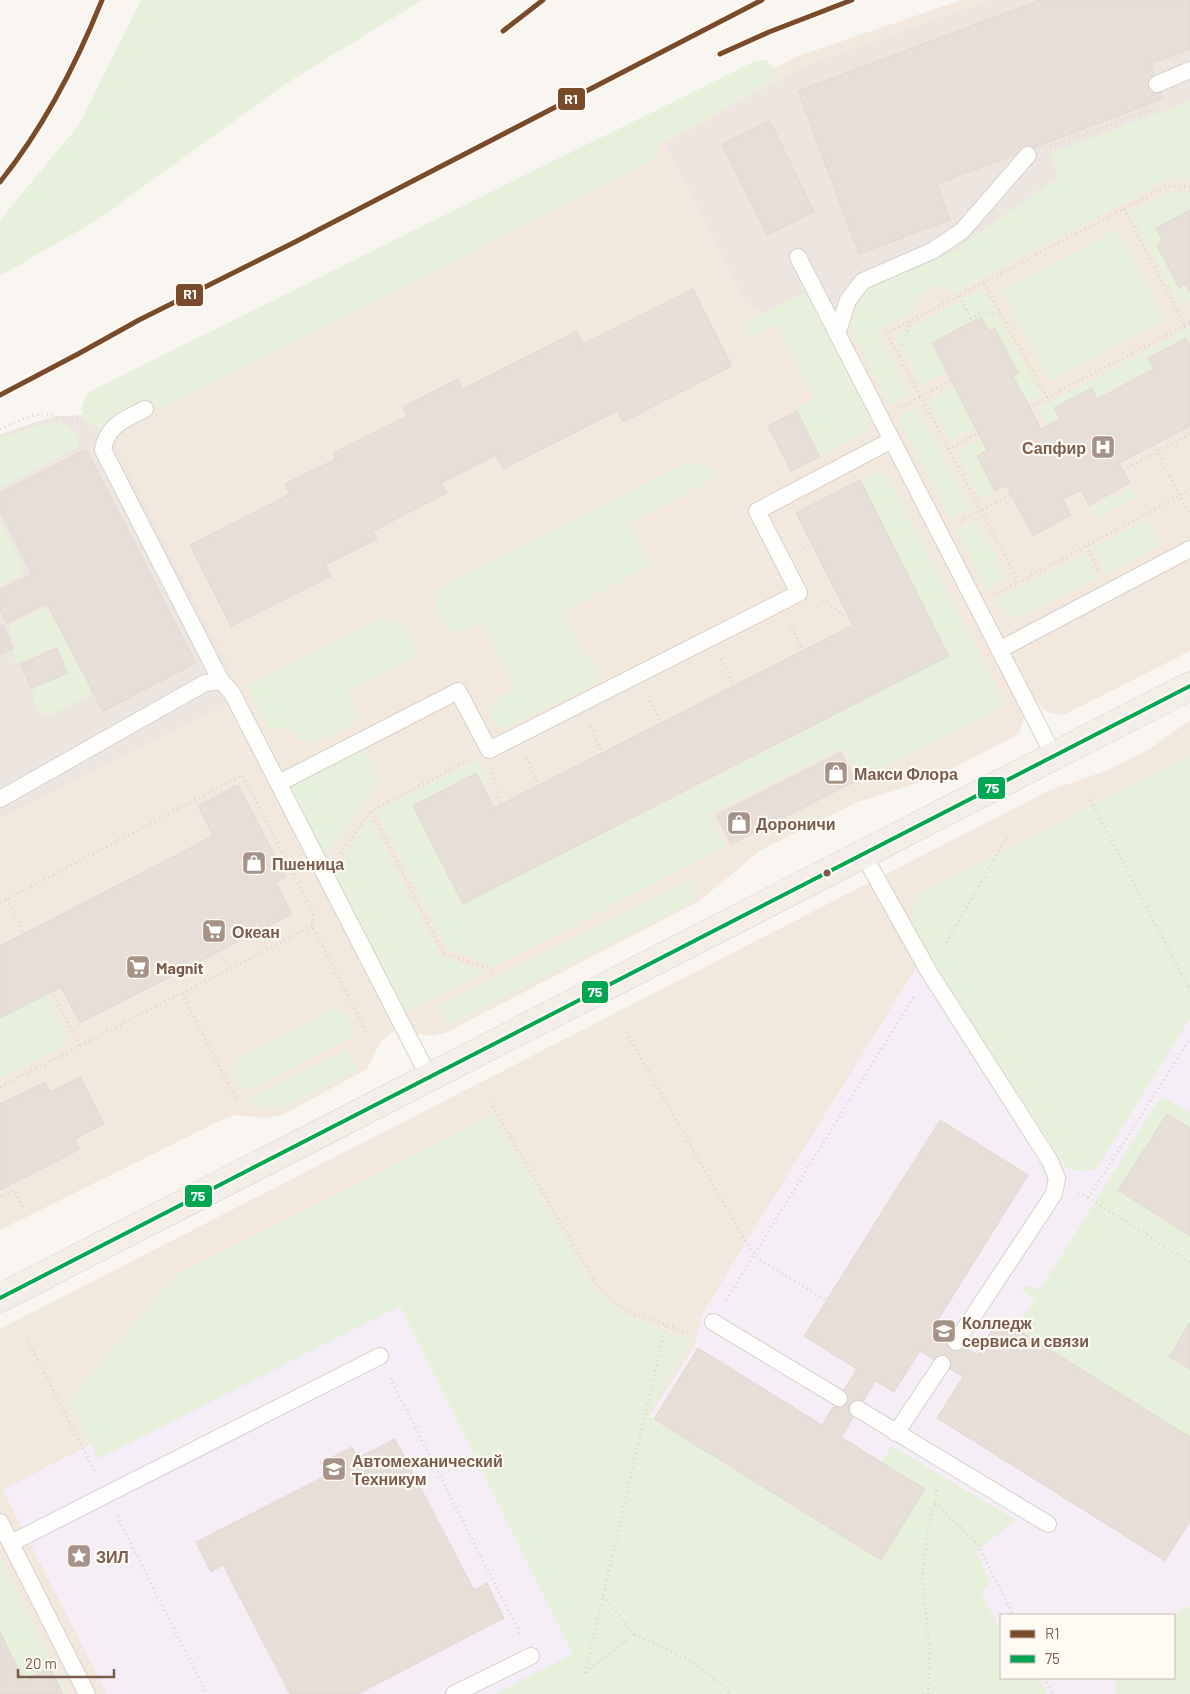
<svg xmlns="http://www.w3.org/2000/svg" width="1190" height="1694" font-family="Barlow,sans-serif">
<style>
.residential{fill:#f2e8de;fill-rule:evenodd}
.industrial{fill:#ede5e0}
.education{fill:#f6eef6;fill-rule:evenodd}
.green{fill:#e7f0db}
.building{fill:#e6ded7;stroke:#e2d8d2}
.lines{fill:none;stroke-linecap:round;stroke-linejoin:round}
.service-casing{stroke:#d7d1cb;stroke-width:18}
.primary-casing{stroke:#dad1cc;stroke-width:29}
.path{stroke:#dcd5d0;stroke-width:3;stroke-dasharray:1 4;stroke-linecap:butt}
.service{stroke:#fefefd;stroke-width:16}
.primary{stroke:#f3eee8;stroke-width:28}
.bus-1-casing{stroke:#fffaf3;stroke-width:8}
.bus-1{stroke:#00a651;stroke-width:4}
.rail-1-casing{stroke:#fffaf3;stroke-width:9}
.rail-1{stroke:#7a4b2a;stroke-width:5}
.bus-dot{fill:#7a5c4d;stroke:#fffaf3;stroke-width:2}
.labels{text-anchor:middle;dominant-baseline:central;stroke-width:4.5;stroke-linejoin:round;paint-order:stroke}
.poi-label{font-size:16px;font-weight:bold;fill:#7a5c4d;stroke:#fffaf3;text-anchor:start}
.line-badge{stroke:#fffaf3;stroke-width:2}
.badge-label{font-size:14px;text-anchor:middle;font-weight:bold;fill:#fff}
</style>
<rect width="100%" height="100%" fill="#f9f5f0"/>
<path class="residential" d="M962 0H1190V651L1063 715 1050 713 1039 705 1033 706 1026 710 1019 734 934 778 858 802 761 850 699 901 447 1032 432 1036 401 1031 392 1032 381 1041 367 1069 284 1114 265 1118 236 1115 223 1119 0 1230V820L207 714 109 428 112 417 798 56Z
M1190 720V1694H0V1329L1050 790 1106 771 1151 748ZM1001 1615H1174V1678H1001Z"/>
<path class="industrial" d="M991 0H1190V146L972 260 811 328 763 313 750 307 743 296 665 144 802 67Z
M80 415 112 417 109 428 119 455 234 676 228 701 207 714 0 820V435L35 422 54 417Z"/>
<path class="education" d="M929 953 1190 1007V1682L1167 1694H898L649 1417 695 1345 701 1317 746 1242 922 958ZM1001 1615H1174V1678H1001Z
M533 1225 579 1660 511 1694H107L3 1490 83 1448Z"/>
<path class="green" d="M141 0H422L287 83 94 222 0 276V220L79 125Z
M767 60 775 71 772 81 660 145 653 159 403 288 158 411 154 404 145 403 100 430 87 421 81 409 87 393 755 61Z
M1190 101V180H1167L954 293C951 290 949 287 944 286 931 285 912 298 914 312L878 331 911 394 890 405 850 327 857 305 869 288 955 250 1059 177 1050 154Z
M1169 192H1190L1186 284 1190 292V300L1179 305 1130 212Z
M1117 229 1166 319 1050 381 1002 291Z
M983 288 1041 395 1027 403 1013 376 1018 372 995 329 989 331 981 317 932 342 947 371 921 385 895 335Z
M808 291 873 417 859 437 820 457 795 408 814 398 777 324 749 338 742 324Z
M1190 327V347L1185 338 1148 358 1154 369 1097 399 1092 388 1060 419 1047 426 1038 408Z
M954 387 976 428 950 441 929 400Z
M917 407 971 508 950 518 898 418Z
M56 422 67 425 78 436 79 447 0 488V438L40 425Z
M982 439 987 450 977 456 995 491 980 499 956 453Z
M685 463H698L710 467 716 478 629 522 651 566 563 611 584 655C595 660 603 672 597 683L505 729C495 727 490 716 490 707L500 698 516 689 482 622C473 625 463 633 452 631 441 628 431 602 436 592 437 591 441 587 442 586Z
M875 473H882L888 476 1006 705 859 780 843 748 710 815 726 847 493 967 447 948 377 811 478 759 490 782 482 786 476 773 413 806 463 904 949 656 860 480Z
M1131 486 1137 498 1097 519 1091 507Z
M1148 518 1162 544 1105 574 1092 548Z
M977 519 1008 579 988 590 957 530Z
M0 521 22 564 23 573 0 587Z
M1085 553 1097 577 1020 618C1007 616 1002 612 996 600Z
M43 608H47L53 617 88 684 91 695 47 716C35 710 31 702 34 689L71 673 68 671 56 647 20 663 16 662 12 652 16 648 9 628 11 624Z
M392 619 404 625 418 653 416 657 347 693 361 719 328 737 310 743 300 739 284 725 273 730 270 729 247 686 376 620Z
M361 751C371 757 379 772 377 784 374 796 333 844 323 857L288 789Z
M1190 756V1018L1097 1168C1085 1173 1076 1171 1065 1166L918 939C909 916 909 913 922 892Z
M370 820 440 955 486 972 403 1014 331 874Z
M692 878 696 892 695 900 447 1025 438 1005Z
M47 994 65 1030 67 1042 64 1046 0 1078V1018Z
M333 1009C348 1008 354 1025 351 1037L252 1088H241C232 1079 229 1069 237 1059Z
M347 1050 357 1071 284 1107H263L250 1105 245 1101Z
M1164 1098 1190 1112V1128L1167 1114 1119 1190 1190 1236V1437L1016 1328 1035 1299 1023 1292 1022 1289 1028 1285 1040 1290 1158 1101Z
M494 1115 593 1286 623 1314 692 1341 648 1415 880 1560 882 1462 892 1446 1016 1520 976 1552 991 1584 981 1591 1001 1633V1678H1039L1047 1694H495L573 1654 400 1306 98 1459 69 1400 175 1276Z
M0 1557 68 1694H63L50 1668 24 1681 0 1632Z
M1190 1606V1694H1116V1678H1174V1615H1172Z"/>
<path class="building" d="M1040 0H1190V49L1150 64 1163 99 937 184 950 220 859 254 798 91Z
M770 121 814 212 767 235 722 144Z
M1190 210V292L1186 284 1179 288 1157 245 1163 241 1156 228Z
M693 289 732 366 623 422 617 411 503 469 496 455 441 483 447 493 373 531 377 539 325 565 331 576 231 626 190 545 290 494 285 484 336 459 333 453 407 416 403 407 458 379 463 389 577 331 583 344Z
M981 317 989 331 995 328 1018 373 1013 376 1041 429 1060 419 1054 408 1092 388 1097 399 1154 369 1148 358 1186 338 1190 347V426L1119 463 1130 483 1089 505 1081 490 1063 499 1071 515 1033 536 1006 485 995 491 977 456 987 450 932 343Z
M797 411 820 457 791 471 768 426Z
M86 449 196 663 103 711 47 603 7 623 0 609V590L32 574 0 510V493Z
M860 480 949 656 463 904 413 806 476 773 494 808 853 625 796 513Z
M3 625 13 649 0 654V626Z
M57 648 67 673 31 688 21 664Z
M841 752 856 781 731 844 716 815Z
M238 785 286 877 276 883 292 914 80 1023 61 987 0 1018V946L213 836 198 806Z
M80 1077 104 1124 75 1139 80 1149 0 1190V1104L45 1082 50 1092Z
M1167 1114 1190 1128V1236L1118 1190Z
M940 1120 1028 1175 933 1328 977 1355 999 1318 1190 1437V1521L1165 1561 937 1418 963 1377 920 1351 894 1392 876 1381 841 1437 925 1489 881 1560 654 1419 698 1348 822 1425 857 1369 804 1336Z
M1190 1322V1369L1169 1357Z
M395 1439 474 1590 487 1583 504 1618 358 1694H290L223 1565 211 1572 196 1542 327 1475 321 1463 352 1447 358 1458Z
M0 1632 24 1681 50 1668 63 1694H0Z"/>
<g class="lines">
<defs>
<path id="service" d="M1157 84 1190 70
M798 257 1054 756
M837 334 848 300 863 281 932 251 962 231 1028 155
M145 409C125 420 107 424 103 450L221 681
M999 650 1190 549
M279 783 458 691 489 750 799 593 757 511 892 440
M0 799 205 683 221 681 232 693 429 1077
M863 854 929 972 1050 1161 1057 1178 1054 1194 956 1342
M713 1322 839 1398
M858 1409 1048 1524
M896 1433 942 1364
M0 1522 87 1694
M11 1543 380 1356
M454 1694 531 1656"/>
<path id="primary" d="M0 1298 1190 686"/>
</defs>
<use href="#service" class="service-casing"/>
<use href="#primary" class="primary-casing"/>
<path class="path" d="M1050 147 1152 109
M1190 187 1167 186 887 333 1019 582 1190 490
M1124 209 1185 326
M984 283 1047 398
M959 296 972 321
M970 318 982 312 1001 313
M899 355 911 321
M901 407 951 381
M1029 407 1190 323
M0 429C11 424 30 415 42 414 52 414 76 421 85 425
M1153 445 1190 515
M948 449 978 433
M1123 470 1190 434
M960 521 1011 495
M1086 546 1098 569
M803 548 811 543
M997 593 1019 582
M823 600 849 618
M790 624 803 650
M721 659 734 685
M648 696 661 722
M590 726 602 752
M526 758 539 785
M468 760 371 811 443 953 494 971
M492 773 501 804
M1088 796 1190 990
M340 853 371 811
M7 899 24 934
M0 903 242 775 312 910 314 922 312 926 368 1035
M944 947 1007 837
M52 991 80 1046
M182 994 237 1101
M626 1032 754 1256 827 1301
M0 1087 312 926
M490 1102 598 1287 626 1311 687 1332 691 1331
M1079 1192 1190 1262
M0 1195 1 1197 14 1190 23 1208
M1088 1198 1190 1039
M726 1300 915 995
M28 1341 95 1472
M390 1378 521 1635
M935 1503 977 1543 1013 1615
M117 1516 207 1694
M603 1596 634 1634 689 1660 720 1683 731 1694
M586 1672 634 1634
M585 1673 666 1325
M1044 1678 1053 1694
M928 1694 930 1649 922 1578 928 1526 935 1503 937 1486"/>
<use href="#service" class="service"/>
<use href="#primary" class="primary"/>
<defs>
<path id="bus-1" d="M0 1298 1190 686"/>
</defs>
<use href="#bus-1" class="bus-1-casing"/>
<use href="#bus-1" class="bus-1"/>
<defs>
<path id="rail-1" d="M503 31 543 0
M720 54 769 32 852 0
M0 182C44 127 76 65 102 0
M0 395 78 354 139 320 293 243 762 0"/>
</defs>
<use href="#rail-1" class="rail-1-casing"/>
<use href="#rail-1" class="rail-1"/>
</g>
<defs>
<symbol id="hospital-square" viewBox="-11 -11 22 22"><rect x="-9" y="-9" width="18" height="18" rx="4" fill="#a69286" stroke="#fffaf3"/><path d="M-5-5h3v3.5h4V-5h3V5h-3V1.5h-4V5h-3Z" fill="#fff"/></symbol>
<symbol id="shop-square" viewBox="-11 -11 22 22"><rect x="-9" y="-9" width="18" height="18" rx="4" fill="#a69286" stroke="#fffaf3"/><path d="M-5-2.5h2.3a2.7 3.5 0 0 1 5.4 0H5L5.5 6h-11ZM-1.5-2.5h3a1.5 2.3 0 0 0-3 0Z" fill="#fff"/></symbol>
<symbol id="supermarket-square" viewBox="-11 -11 22 22"><rect x="-9" y="-9" width="18" height="18" rx="4" fill="#a69286" stroke="#fffaf3"/><path d="M-6-5.5h2.5l.6 2H6L4.5 2H-2.5L-4.4-4H-6ZM-1.5 3.2a1.3 1.3 0 1 0 .1 0ZM3 3.2a1.3 1.3 0 1 0 .1 0Z" fill="#fff"/></symbol>
<symbol id="university-square" viewBox="-11 -11 22 22"><rect x="-9" y="-9" width="18" height="18" rx="4" fill="#a69286" stroke="#fffaf3"/><path d="M0-5L7-2L0 1L-7-2ZM-4 1L0 2.5L4 1V4Q0 6-4 4Z" fill="#fff"/></symbol>
<symbol id="sight-square" viewBox="-11 -11 22 22"><rect x="-9" y="-9" width="18" height="18" rx="4" fill="#a69286" stroke="#fffaf3"/><path d="M0-6L1.8-2.2L6-1.7L2.9 1.2L3.7 5.4L0 3.3L-3.7 5.4L-2.9 1.2L-6-1.7L-1.8-2.2Z" fill="#fff"/></symbol>
</defs>
<g fill-rule="evenodd">
<use href="#hospital-square" x="1089" y="433" width="28" height="28"/>
<use href="#shop-square" x="822" y="759" width="28" height="28"/>
<use href="#shop-square" x="725" y="809" width="28" height="28"/>
<use href="#shop-square" x="240" y="849" width="28" height="28"/>
<use href="#supermarket-square" x="200" y="917" width="28" height="28"/>
<use href="#supermarket-square" x="124" y="953" width="28" height="28"/>
<use href="#university-square" x="930" y="1317" width="28" height="28"/>
<use href="#university-square" x="320" y="1455" width="28" height="28"/>
<use href="#sight-square" x="65" y="1542" width="28" height="28"/>
</g>
<circle class="bus-dot" cx="827" cy="873" r="4.5"/>
<g class="labels">
<g class="poi-label">
<text x="1086" y="447" text-anchor="end">Сапфир</text>
<text x="854" y="773">Макси Флора</text>
<text x="756" y="823">Дороничи</text>
<text x="272" y="863">Пшеница</text>
<text x="232" y="931">Океан</text>
<text x="156" y="967">Magnit</text>
<text x="962" y="1322">Колледж<tspan x="962" dy="18">сервиса и связи</tspan></text>
<text x="352" y="1460">Автомеханический<tspan x="352" dy="18">Техникум</tspan></text>
<text x="96" y="1556">ЗИЛ</text>
</g>
</g>
<g class="line-badge">
<rect x="557" y="87" width="29" height="24" rx="5" fill="#7a4b2a"/>
<rect x="175" y="283" width="29" height="24" rx="5" fill="#7a4b2a"/>
<rect x="977" y="776" width="29" height="24" rx="5" fill="#00a651"/>
<rect x="581" y="980" width="28" height="24" rx="5" fill="#00a651"/>
<rect x="184" y="1184" width="29" height="24" rx="5" fill="#00a651"/>
</g>
<g class="badge-label">
<text x="571" y="104">R1</text>
<text x="190" y="299">R1</text>
<text x="992" y="793">75</text>
<text x="595" y="997">75</text>
<text x="198" y="1201">75</text>
</g>
<rect x="1000" y="1614" width="175" height="65" fill="#fffaf3" stroke="#cabbb1"/>
<rect x="1010" y="1630" width="25" height="8" fill="#7a4b2a" stroke="#cabbb1"/>
<text x="1045" y="1639" font-size="15" fill="#7a5c4d">R1</text>
<rect x="1010" y="1655" width="25" height="8" fill="#00a651" stroke="#cabbb1"/>
<text x="1045" y="1664" font-size="15" fill="#7a5c4d">75</text>
<path d="M18 1669v8h96v-8" fill="none" stroke="#7a5c4d" stroke-width="2.5"/>
<text x="25" y="1669" font-size="15" fill="#7a5c4d" stroke="#fffaf3" stroke-width="4" paint-order="stroke">20 m</text>
</svg>
